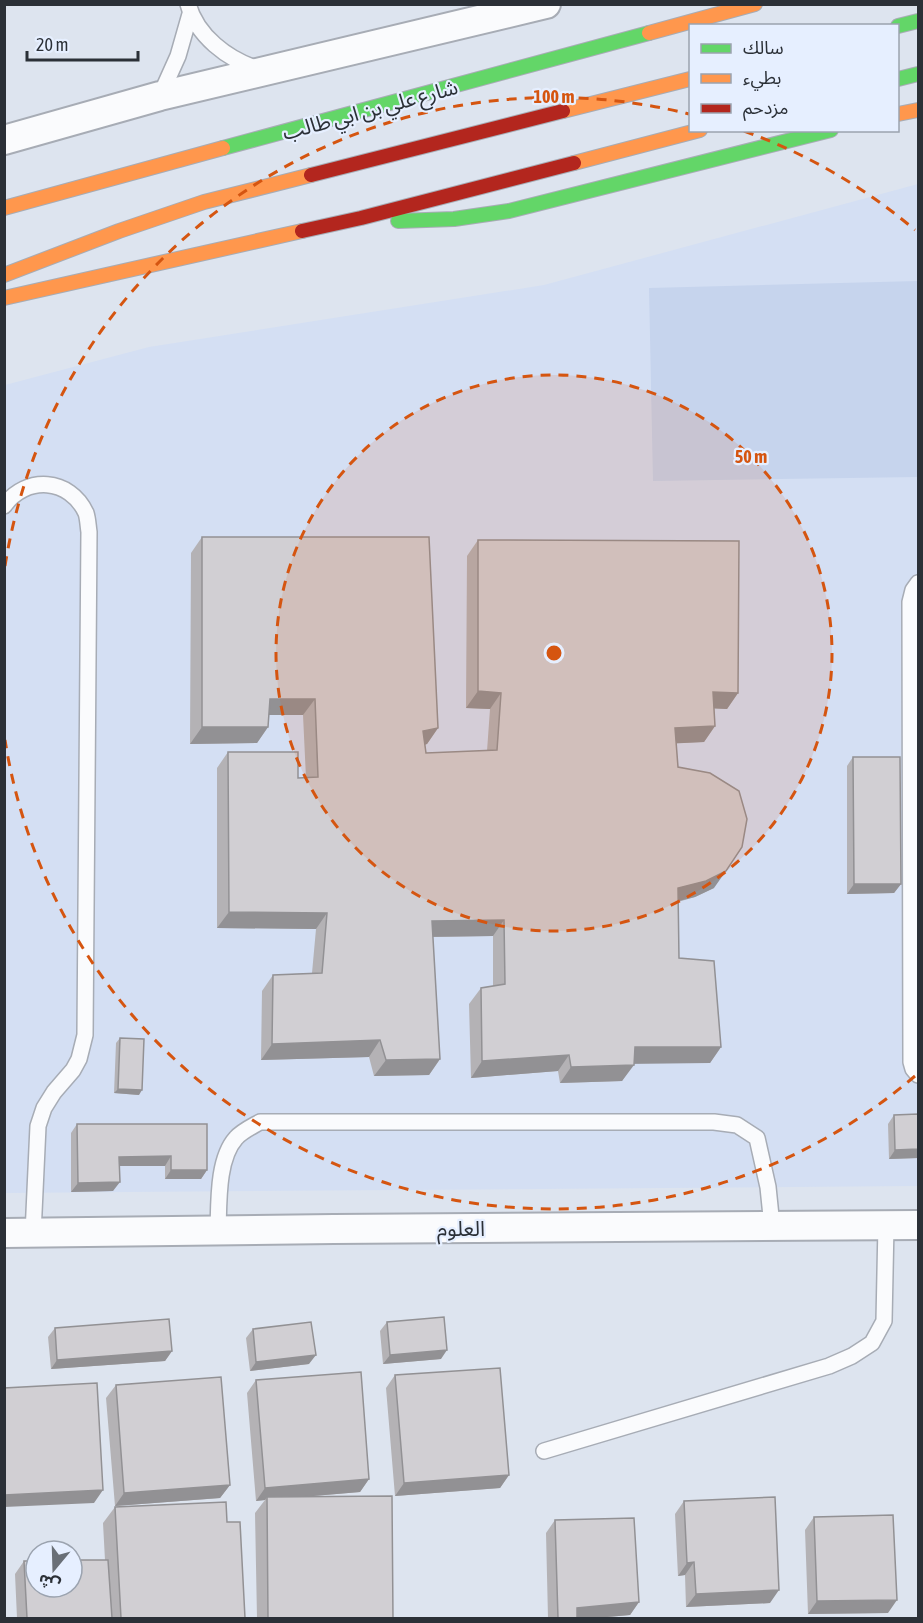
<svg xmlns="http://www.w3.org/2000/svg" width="923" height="1623" font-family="'Asap Condensed','Noto Sans Arabic',sans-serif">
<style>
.built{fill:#d4dff3}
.grass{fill:#c6d4ed}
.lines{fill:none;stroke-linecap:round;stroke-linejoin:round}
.lane-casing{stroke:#a7acb5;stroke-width:18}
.street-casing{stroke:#a7acb5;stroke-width:32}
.fast-casing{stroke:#a7acb5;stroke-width:16}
.slow-casing{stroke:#a7acb5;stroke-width:16}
.jam-casing{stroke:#a7acb5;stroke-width:16}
.lane{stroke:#fafbfd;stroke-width:15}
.street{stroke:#fafbfd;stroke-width:28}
.fast{stroke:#63d668;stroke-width:14}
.slow{stroke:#ff974d;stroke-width:14}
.jam{stroke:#b3261e;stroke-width:14}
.wall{fill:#b4b2b5}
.shaded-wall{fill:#929194}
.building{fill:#d1cfd3;stroke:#929194;stroke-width:1.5}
.ring{fill:none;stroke:#d55510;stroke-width:3;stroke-dasharray:10 8}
.labels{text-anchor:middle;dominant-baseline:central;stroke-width:4.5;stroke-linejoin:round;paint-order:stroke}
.street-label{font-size:21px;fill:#2b3037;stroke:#e6efff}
.centre{fill:#d55510;stroke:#e6efff;stroke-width:3}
.ring-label{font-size:18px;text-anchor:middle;font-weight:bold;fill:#d55510;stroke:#e6efff;stroke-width:4.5;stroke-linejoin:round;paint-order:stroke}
</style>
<rect width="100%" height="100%" fill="#dde4ef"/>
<path class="built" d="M918 184V1186L5 1193V385L149 347 544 285Z"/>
<path class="grass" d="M918 281V477L653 481 649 288Z"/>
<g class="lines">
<defs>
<path id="lane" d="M188 4C197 36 227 59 258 69
M160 96 178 56 190 14
M4 506C26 475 70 478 86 513 88 519 88 526 89 532L85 1035 79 1059 73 1070 54 1092 44 1108 38 1126 33 1234
M918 583 913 590 910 602 911 1062 913 1069 918 1075
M218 1231C219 1203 217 1159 236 1138 242 1131 253 1126 260 1122H714L737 1125 757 1138 768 1187 772 1226
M544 1451 829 1366 852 1356 872 1343 884 1321 886 1225"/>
<path id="street" d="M4 140 160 96 546 4
M4 1233 334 1229 918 1225"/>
<path id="fast" d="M898 26 918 21
M898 79 918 74
M223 148 649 33
M398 221 454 219 509 211 831 130"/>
<path id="slow" d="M649 33 755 4
M563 111 690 79
M898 114 918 110
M574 163 700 130
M4 208 223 148
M4 275 119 231 204 202 311 175
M4 298 302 231"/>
<path id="jam" d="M311 175 563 111
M302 231 361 218 574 163"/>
</defs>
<use href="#lane" class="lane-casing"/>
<use href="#street" class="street-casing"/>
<use href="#fast" class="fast-casing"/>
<use href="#slow" class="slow-casing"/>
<use href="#jam" class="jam-casing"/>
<use href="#lane" class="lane"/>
<use href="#street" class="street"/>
<use href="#fast" class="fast"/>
<use href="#slow" class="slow"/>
<use href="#jam" class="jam"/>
</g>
<path class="wall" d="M202 537 438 728 427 744 425 745 426 753 487 751 490 709 466 708 467 556 478 540 738 693 727 709 714 708 715 726 704 742 676 743 678 767 714 888 695 897 678 902 679 958 721 1047 710 1063H634L622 1081 560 1083 558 1071 471 1078 469 1004 481 988 493 986V936L433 937 440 1059 429 1075 374 1076 369 1057 261 1060 262 991 273 975 312 973 316 929 217 928V768L228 752 298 778H306L303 715H269L268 727 257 743 190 744 191 553Z
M853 757 901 884 894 893 847 894V766Z
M120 1038 139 1095 114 1093 116 1043Z
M894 1115 918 1158 889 1159 888 1124Z
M77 1124H207V1170L201 1179H165V1166H119L113 1191 71 1192V1133Z
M387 1322 441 1359 383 1364 380 1331Z
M55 1328 172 1351 165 1361 51 1369 48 1337Z
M253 1329 309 1364 250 1371 246 1338Z
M395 1375 509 1475 500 1488 395 1496 386 1388Z
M256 1380 369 1479 360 1492 301 1497 393 1618H257L255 1513 265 1500 256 1501 247 1393Z
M116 1385 230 1485 220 1498 115 1506 106 1398Z
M684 1501 770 1603 686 1607 685 1575 678 1576 675 1514Z
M115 1507 227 1522 245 1618H17L15 1574 24 1561 105 1560 103 1523Z
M814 1517 888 1613 808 1614 805 1530Z
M555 1520 639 1602 630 1615 596 1618H548L546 1533Z"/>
<path class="shaded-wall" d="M478 691 501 693 490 709 466 708Z
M713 692 738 693 727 709 702 708Z
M270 699H315L303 715H259Z
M715 726 704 742 664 744 675 728Z
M202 727H268L257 743 190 744Z
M438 728 427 744 411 747 423 731Z
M726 871 714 888 695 897 667 904 678 888Z
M854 884H901L894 893 847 894Z
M229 912 327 913 316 929 217 928Z
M504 920 493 936 421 937 432 921Z
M380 1040 369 1057 261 1060 272 1044Z
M635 1047H721L710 1063 624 1064Z
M569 1055 558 1071 471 1078 482 1061Z
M440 1059 429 1075 374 1076 386 1060Z
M634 1065 622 1081 560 1083 571 1067Z
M118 1089 142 1090 139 1095 114 1093Z
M918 1149V1158L889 1159 895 1150Z
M171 1156 165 1166H113L119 1157Z
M171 1170H207L201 1179H165Z
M120 1182 113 1191 71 1192 78 1183Z
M447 1350 441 1359 383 1364 390 1355Z
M172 1351 165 1361 51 1369 57 1360Z
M316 1355 309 1364 250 1371 256 1362Z
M509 1475 500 1488 395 1496 404 1483Z
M369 1479 360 1492 267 1500V1497L265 1500 256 1501 265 1488Z
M230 1485 220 1498 115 1506 124 1493Z
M103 1490 94 1503 4 1507V1495Z
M694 1562 685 1575 678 1576 687 1563Z
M779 1590 770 1603 686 1607 696 1594Z
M897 1600 888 1613 808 1614 817 1601Z
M639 1602 630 1615 596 1618H570L577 1608Z"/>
<path class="building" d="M202 537H429L438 728 423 731 426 753 497 750 501 693 478 691V540L739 541 738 693 713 692 715 726 675 728 678 767 710 773 739 791 747 819 742 847 726 871 706 881 678 888 679 958 714 961 721 1047H635L634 1065 571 1067 569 1055 482 1061 481 988 505 984 504 920 432 921 440 1059 386 1060 380 1040 272 1044 273 975 322 973 327 913 229 912 228 752H298V778L318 777 315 699H270L268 727H202Z
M853 757H900L901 884H854Z
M120 1038 144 1039 142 1090 118 1089Z
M918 1114V1149L895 1150 894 1115Z
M77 1124H207V1170H171V1156L119 1157 120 1182 78 1183Z
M444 1317 447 1350 390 1355 387 1322Z
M169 1319 172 1351 57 1360 55 1328Z
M311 1322 316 1355 256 1362 253 1329Z
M500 1368 509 1475 404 1483 395 1375Z
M361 1372 369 1479 265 1488 256 1380Z
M221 1377 230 1485 124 1493 116 1385Z
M97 1383 103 1490 4 1495V1388Z
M392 1496 393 1618H268L267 1497Z
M775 1497 779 1590 696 1594 694 1562 687 1563 684 1501Z
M226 1502 227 1522H240L245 1618H121L115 1507Z
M893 1515 897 1600 817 1601 814 1517Z
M634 1518 639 1602 577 1608V1618H558L555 1520Z
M72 1560H108L112 1618H27L24 1561H36V1587H72Z"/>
<circle cx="554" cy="653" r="278" fill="#d55510" fill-opacity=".12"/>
<g class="ring">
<circle cx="554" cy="653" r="278"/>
<path d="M915 1076A556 556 0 0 1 5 740M5 566A556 556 0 0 1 689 114M744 131A556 556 0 0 1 915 230"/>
</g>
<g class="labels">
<g class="street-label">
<text transform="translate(370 109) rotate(-15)">شارع علي بن ابي طالب</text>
<text x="461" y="1228">العلوم</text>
</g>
</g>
<circle cx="554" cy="653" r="9" class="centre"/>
<g class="ring-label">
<text x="554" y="103">100 m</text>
<text x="751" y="463">50 m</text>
</g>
<rect width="923" height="1623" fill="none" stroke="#2b3037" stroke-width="12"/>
<rect x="689" y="24" width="210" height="108" fill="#e6efff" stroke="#9ba3af" stroke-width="1.5"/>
<rect x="701" y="44" width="30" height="9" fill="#63d668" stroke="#9ba3af" stroke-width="1.5"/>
<text x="743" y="54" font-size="18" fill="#2b3037">سالك</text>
<rect x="701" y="74" width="30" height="9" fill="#ff974d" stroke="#9ba3af" stroke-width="1.5"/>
<text x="743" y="84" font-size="18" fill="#2b3037">بطيء</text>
<rect x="701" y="104" width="30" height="9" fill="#b3261e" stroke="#9ba3af" stroke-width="1.5"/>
<text x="743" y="114" font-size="18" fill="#2b3037">مزدحم</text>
<g transform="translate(54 1569) rotate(199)"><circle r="28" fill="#e6efff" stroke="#9ba3af" stroke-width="1.5"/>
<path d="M0-4.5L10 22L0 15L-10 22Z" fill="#696f77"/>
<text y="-9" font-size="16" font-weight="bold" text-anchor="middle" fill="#2b3037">ش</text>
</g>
<path d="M27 51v9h111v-9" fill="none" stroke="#2b3037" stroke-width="3"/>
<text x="36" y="51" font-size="18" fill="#2b3037" stroke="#e6efff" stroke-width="4.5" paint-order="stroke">20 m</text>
</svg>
